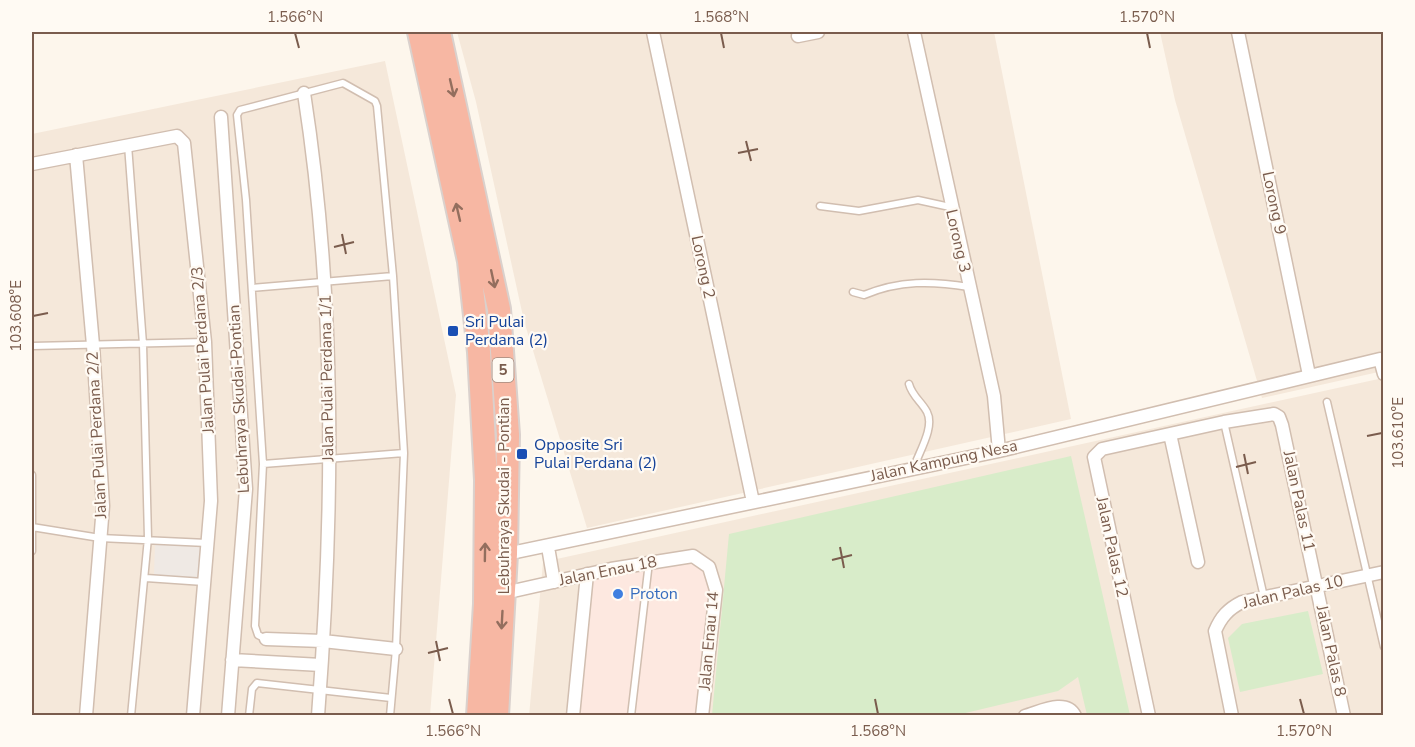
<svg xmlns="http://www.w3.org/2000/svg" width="1415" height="747" font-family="'Nunito Sans',sans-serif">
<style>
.residential{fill:#f5e8da}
.commercial{fill:#fde8e0}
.industrial{fill:#efe9e4}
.green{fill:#d8ecc9}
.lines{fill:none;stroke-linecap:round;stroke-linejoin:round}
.lane-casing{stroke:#d1beb0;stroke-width:9}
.street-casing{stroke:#d1beb0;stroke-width:15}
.highway-casing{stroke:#dad1cd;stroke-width:26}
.lane{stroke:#fff;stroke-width:6}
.street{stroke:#fff;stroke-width:12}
.highway{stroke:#f7b7a3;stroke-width:22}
.oneway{stroke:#936e5e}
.ticks{fill:none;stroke:#7a5c4d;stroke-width:2}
.transit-dot{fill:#1a4fb4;stroke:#fffaf3;stroke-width:2}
.shop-dot{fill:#3f7fe0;stroke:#fffaf3;stroke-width:2}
.labels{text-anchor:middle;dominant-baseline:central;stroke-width:4.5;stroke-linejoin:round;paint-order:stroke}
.shield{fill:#fffaf3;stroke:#a28b7f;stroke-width:1.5}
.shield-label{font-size:15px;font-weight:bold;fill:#7a5c4d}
.street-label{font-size:16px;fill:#7a5c4d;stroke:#fffaf3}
.transit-label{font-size:16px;fill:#164399;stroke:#fffaf3;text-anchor:start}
.shop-label{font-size:16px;fill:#366cbe;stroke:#fffaf3;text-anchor:start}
.neatline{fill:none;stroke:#7a5c4d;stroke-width:2}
.ticks-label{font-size:15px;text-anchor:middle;fill:#7a5c4d}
</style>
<rect width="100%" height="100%" fill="#fdf6ec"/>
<path class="residential" d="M457 32H994L1071 419 587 528 524 321 476 102Z
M1160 32H1383V371L1262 398 1175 100Z
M385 61 456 395 430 715H32V134Z
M1383 378V715L529 716 543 562Z"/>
<path class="commercial" d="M694 551 714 565 707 715 567 716 582 571Z"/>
<path class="industrial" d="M155 543 201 546 199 579 154 575Z"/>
<path class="green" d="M1071 456 1130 715H1087L1078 677 1058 691 957 715H712L729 534Z
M1308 611 1323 674 1240 692 1228 638 1242 624Z"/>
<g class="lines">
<defs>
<path id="lane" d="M128 145 143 344 148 538 131 716
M820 206 859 211 918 200 950 207
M252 288 393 276
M853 292 864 295C900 280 932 281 969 287
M32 346 205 342
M909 384C912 396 922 402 927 412 935 427 919 452 914 467
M1327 402 1384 647
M1224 422 1264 597
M263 464 404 453
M32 475V551
M32 527 100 538 207 543
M146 578 204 582
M266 639 258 635 255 626 263 464 246 200 237 115 240 110 343 83 375 101 377 106 393 276 404 453 396 649 390 716
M249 716 252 689 257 683 391 698
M631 716 649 562"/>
<path id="street" d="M653 32 753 502
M914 32 994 396 999 451
M1238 32 1309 375
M798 36 818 32
M304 93C336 299 334 508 318 716
M221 117 246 489 228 716
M76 155 93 345 103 506 86 716
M32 164 177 136 184 143 205 342 211 501 193 716
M1170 434 1198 562
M548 547 554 582
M506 554 999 451 1380 359 1384 374
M504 593 611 569 693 556 709 567 716 590 702 716
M266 639 323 641 396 649
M232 660 321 665
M573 716 587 574
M1025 716C1040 712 1066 698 1075 716
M1149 716 1094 457 1102 449 1224 422 1274 414 1279 417 1282 425 1344 716
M1232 716 1215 631C1221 617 1228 609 1242 602L1384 572"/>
<path id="highway" d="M419 32 469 261 479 352 486 480 485 604 478 716
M439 32 499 309 508 435 506 554 497 716"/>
</defs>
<use href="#lane" class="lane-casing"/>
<use href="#street" class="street-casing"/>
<use href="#highway" class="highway-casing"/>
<use href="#lane" class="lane"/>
<use href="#street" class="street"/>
<use href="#highway" class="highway"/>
</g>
<defs><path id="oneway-shaft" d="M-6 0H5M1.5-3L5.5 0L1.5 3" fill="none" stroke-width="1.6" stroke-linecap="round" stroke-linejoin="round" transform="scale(1.5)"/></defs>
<g class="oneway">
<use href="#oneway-shaft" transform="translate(452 88) rotate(77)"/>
<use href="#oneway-shaft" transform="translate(458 212) rotate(-103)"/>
<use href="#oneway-shaft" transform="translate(493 279) rotate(78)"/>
<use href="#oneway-shaft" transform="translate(485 552) rotate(-89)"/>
<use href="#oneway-shaft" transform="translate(502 620) rotate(93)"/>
</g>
<path class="ticks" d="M295 33 299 48M721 33 724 48M1147 33 1150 48M746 141 751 161M738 153 758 149M342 234 346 254M334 247 354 242M33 316 48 313M1367 436 1382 433M1244 454 1248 474M1236 467 1256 462M840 547 844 568M832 560 852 555M436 641 440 661M428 653 448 648M449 699 453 714M875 699 878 714M1300 699 1304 714"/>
<g class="transit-dot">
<rect x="447" y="325" width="12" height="12" rx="3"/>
<rect x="516" y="448" width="12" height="12" rx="3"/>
</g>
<circle class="shop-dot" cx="618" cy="594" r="6"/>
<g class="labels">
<rect class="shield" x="492.5" y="358" width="21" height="24" rx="4.5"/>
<g class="shield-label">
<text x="503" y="370">5</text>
</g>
<g class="street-label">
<text transform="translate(1274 203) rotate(78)">Lorong 9</text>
<text transform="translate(958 241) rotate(77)">Lorong 3</text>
<text transform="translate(703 267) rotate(78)">Lorong 2</text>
<text transform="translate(203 350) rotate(-94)">Jalan Pulai Perdana 2/3</text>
<text transform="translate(327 378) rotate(-91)">Jalan Pulai Perdana 1/1</text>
<text transform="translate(239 399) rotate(-93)">Lebuhraya Skudai-Pontian</text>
<text transform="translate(97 435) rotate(-93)">Jalan Pulai Perdana 2/2</text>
<text transform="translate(944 461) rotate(-12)">Jalan Kampung Nesa</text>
<text transform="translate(504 496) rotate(-90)">Lebuhraya Skudai - Pontian</text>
<text transform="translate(1299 501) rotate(78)">Jalan Palas 11</text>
<text transform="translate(1112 547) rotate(78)">Jalan Palas 12</text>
<text transform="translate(608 571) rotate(-11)">Jalan Enau 18</text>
<text transform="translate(1293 592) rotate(-13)">Jalan Palas 10</text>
<text transform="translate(709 641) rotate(-85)">Jalan Enau 14</text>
<text transform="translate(1331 651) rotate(78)">Jalan Palas 8</text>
</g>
<g class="transit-label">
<text x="465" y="322">Sri Pulai<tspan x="465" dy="18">Perdana (2)</tspan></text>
<text x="534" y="445">Opposite Sri<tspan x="534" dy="18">Pulai Perdana (2)</tspan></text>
</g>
<g class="shop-label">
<text x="630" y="594">Proton</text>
</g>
</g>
<rect width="1415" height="747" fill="none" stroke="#fffaf3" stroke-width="66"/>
<rect x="33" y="33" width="1349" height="681" class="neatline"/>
<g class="ticks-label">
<text x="295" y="22">1.566°N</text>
<text x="721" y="22">1.568°N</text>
<text x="1147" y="22">1.570°N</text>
<text transform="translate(16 316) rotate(-90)" y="5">103.608°E</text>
<text transform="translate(1398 433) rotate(-90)" y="5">103.610°E</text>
<text x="453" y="736">1.566°N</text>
<text x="878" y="736">1.568°N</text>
<text x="1304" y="736">1.570°N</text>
</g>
</svg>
